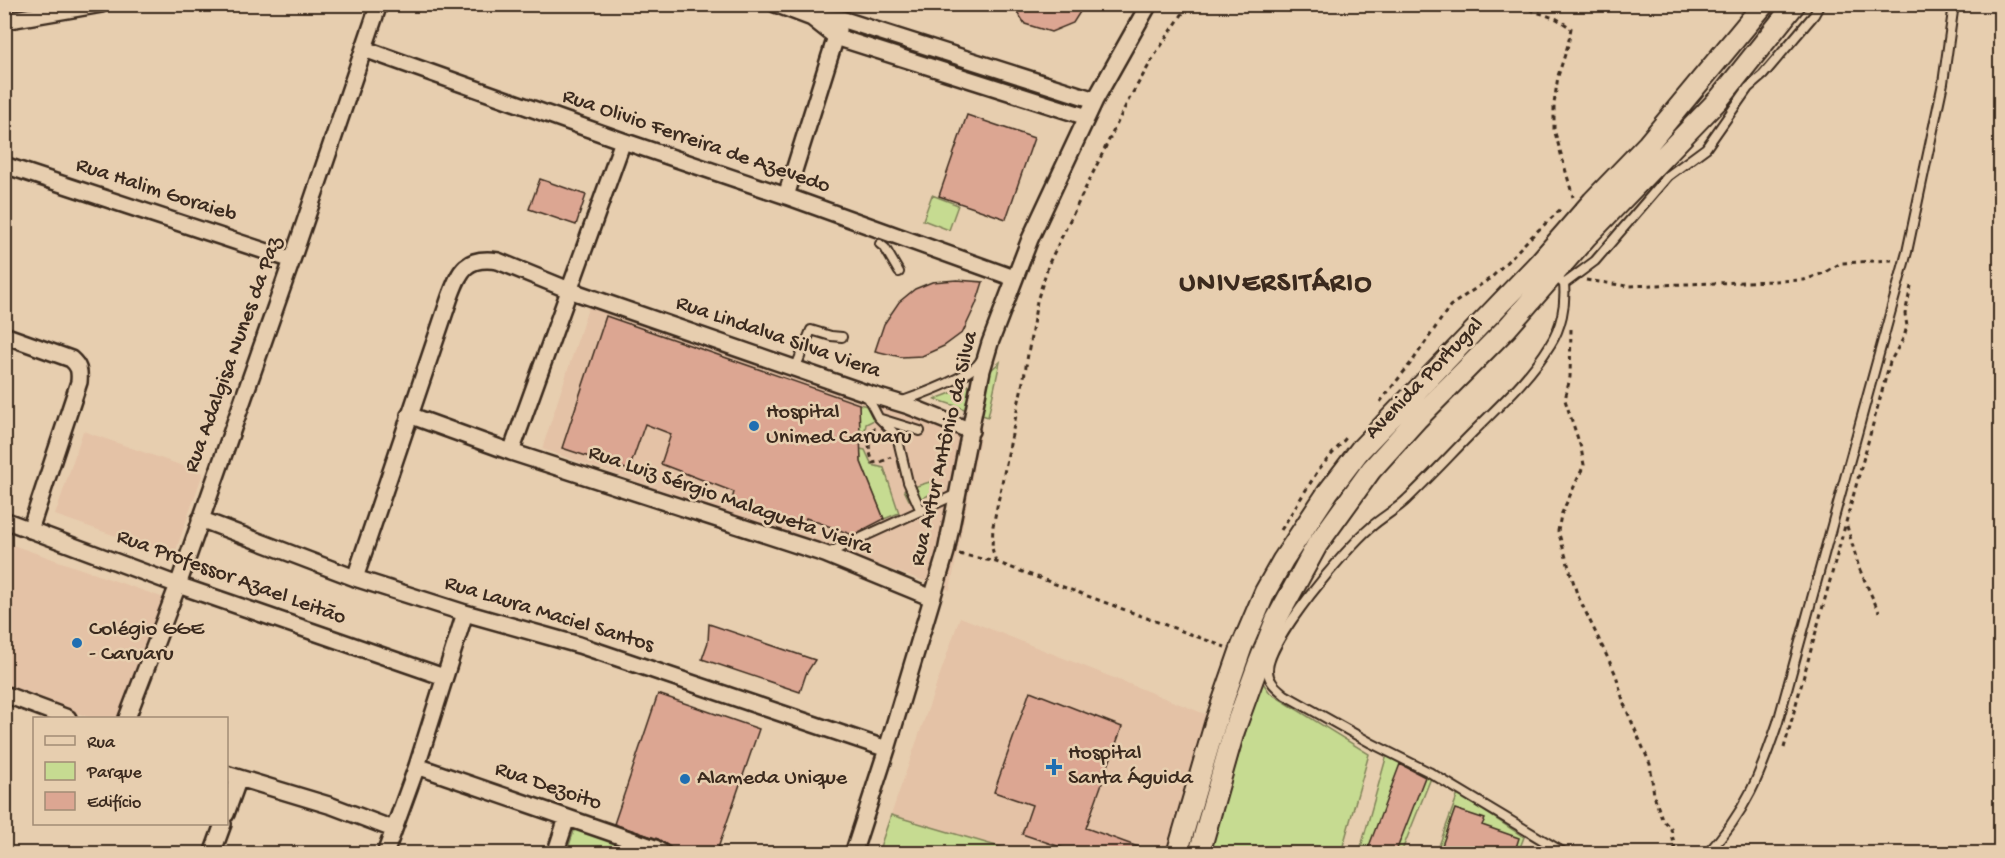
<svg xmlns="http://www.w3.org/2000/svg" width="2005" height="858" font-family="'Gochi Hand',sans-serif">
<style>
.built{fill:#e4c2a6}
.green{fill:#c6db91;stroke:#808258;stroke-width:1.5}
.building{fill:#dca692;stroke:#3b2a1e;stroke-width:1.5}
.lines{fill:none;stroke-linecap:round;stroke-linejoin:round}
.service-casing{stroke:#3b2a1e;stroke-width:12}
.minor-casing{stroke:#3b2a1e;stroke-width:20}
.tertiary-casing{stroke:#3b2a1e;stroke-width:24}
.path{stroke:#3b2a1e;stroke-width:3;stroke-dasharray:4.5 4.5;stroke-linecap:butt}
.service{stroke:#e7ceaf;stroke-width:8}
.minor{stroke:#e7ceaf;stroke-width:15}
.tertiary{stroke:#e7ceaf;stroke-width:20}
.poi-dot{fill:#1f6fb2;stroke:#e7ceaf;stroke-width:2}
.labels{text-anchor:middle;dominant-baseline:central;stroke-width:5;stroke-linejoin:round;paint-order:stroke}
.street-label{font-size:22px;fill:#3b2a1e;stroke:#e7ceaf}
.poi-label{font-size:22px;fill:#3b2a1e;stroke:#e7ceaf;text-anchor:start}
.district-label{font-size:28px;font-weight:bold;letter-spacing:1.5px;fill:#3b2a1e;stroke:#e7ceaf}
</style>
<rect width="100%" height="100%" fill="#e7ceaf"/>
<filter id="ink" filterUnits="userSpaceOnUse"><feTurbulence type="fractalNoise" baseFrequency=".0167" numOctaves="2"/><feDisplacementMap in="SourceGraphic" scale="12" xChannelSelector="R" yChannelSelector="G"/><feConvolveMatrix kernelMatrix="1 2 1 2 8 2 1 2 1" color-interpolation-filters="sRGB"/></filter>
<g filter="url(#ink)">
<path class="built" d="M591 299 982 427 950 590 542 449Z
M83 431 203 473 174 556 55 515Z
M4 542 167 599 122 718H91L5 687Z
M960 617 1215 718 1176 853H1020L891 815Z"/>
<path class="green" d="M932 195 958 205 949 230 923 220Z
M1000 362 988 417 935 399C961 390 980 381 1000 362Z
M859 404 880 409 878 418 866 424 865 430 859 431Z
M860 449 865 450 872 465 884 468 899 513 884 519 861 462Z
M936 480 937 486 935 492 919 500H909L904 490Z
M1261 680 1270 693 1369 754 1341 853 1209 854Z
M1388 751 1431 778 1401 853 1359 854Z
M1458 794 1524 837 1518 853 1436 854Z
M891 815 1020 853H878Z
M576 825 661 854H566Z"/>
<path class="building" d="M1012 4H1085L1073 23 1051 32 1025 24Z
M967 115 1034 138 1006 219 939 196Z
M540 179 586 195 576 225 529 209Z
M957 280 983 282 976 304 963 332 944 346 922 356 901 357 875 351 884 324 899 302 915 289 932 282Z
M606 316 859 404 861 462 884 519 853 535 806 518 802 529 731 504 734 492 661 464 671 434 645 424 629 470 562 448Z
M709 624 815 660 806 674 800 692 702 659 708 642Z
M1030 691 1122 727 1086 828 1152 852V854H1081L1022 834 1032 805 994 792Z
M658 694 759 729 716 854H684L673 849 658 839 614 824Z
M1400 764 1425 777 1395 854H1366Z
M1455 809 1485 819 1482 825 1519 838 1514 854H1439Z"/>
<g class="lines">
<defs>
<path id="service" d="M880 244 885 248 899 272
M1555 276 1564 284C1566 305 1561 328 1550 345 1530 378 1501 404 1474 431 1452 453 1430 477 1407 499 1396 510 1382 517 1371 527 1346 548 1268 640 1268 670 1268 682 1277 688 1285 695L1371 743 1429 772 1566 854
M1564 284 1595 261 1668 176 1706 148 1748 88 1763 75 1814 15 1820 4
M795 369 811 330 831 336 842 337
M866 394 878 417 897 436 908 482 921 511
M900 402C919 395 972 377 981 360
M881 419 920 431
M826 554 957 494
M1707 854C1746 812 1760 775 1778 722L1907 252 1943 83 1954 4"/>
<path id="minor" d="M775 4 812 18 836 37 1087 117
M812 18 841 19 1095 100
M4 21 102 4
M364 49 623 141 786 196 1014 278
M4 165 292 260
M786 196 838 30
M4 335 71 359C79 366 80 371 79 382L30 530
M409 415 511 452 825 554 932 598
M511 452 623 141
M200 519 355 578 465 613 579 645 887 749
M4 520 178 585 444 677
M355 578 450 297C460 271 465 256 498 261L569 290 866 393 909 406 971 431
M4 694 68 718
M127 718 178 585 292 260 379 4
M417 766 655 848 664 854
M226 774 332 806 393 829
M226 814 239 778
M212 854 223 824
M385 854 417 766 465 613
M555 854 567 818
M853 854 887 749 946 552 982 370 990 343 1030 239 1095 100 1149 4"/>
<path id="tertiary" d="M1177 854 1215 724 1242 646 1265 592 1283 560 1328 492 1360 450 1539 263 1593 201 1648 144 1764 4
M1199 854 1234 731 1258 665 1276 620 1317 545 1371 470 1417 419 1507 328 1587 236 1719 99 1795 4"/>
</defs>
<use href="#service" class="service-casing"/>
<use href="#minor" class="minor-casing"/>
<use href="#tertiary" class="tertiary-casing"/>
<path class="path" d="M1513 4 1557 19 1571 28 1568 45 1558 76 1554 104V129L1573 197
M1586 280 1627 286 1804 280 1824 273 1841 263 1893 260
M1571 329 1570 377 1565 400 1581 448 1584 465 1561 515 1558 531 1577 594 1616 675 1624 704 1650 764 1654 795 1662 819 1671 829 1676 854
M1380 402 1414 359 1450 306 1492 277 1529 239 1562 208
M875 428C866 436 869 451 873 463L883 461 891 457
M1847 526 1859 568 1879 612
M1281 530 1319 469 1346 438
M959 554 996 562 1225 647
M996 562 992 548 993 526 1025 372 1037 301 1049 263 1129 99 1155 55 1189 4
M1784 748 1890 362 1904 337 1907 326 1905 314 1911 286"/>
<use href="#service" class="service"/>
<use href="#minor" class="minor"/>
<use href="#tertiary" class="tertiary"/>
</g>
</g>
<g class="poi-dot">
<circle cx="754" cy="426" r="6"/>
<circle cx="77" cy="643" r="6"/>
<path d="M1051 758h6v6h6v6h-6v6h-6v-6h-6v-6h6z"/>
<circle cx="685" cy="779" r="6"/>
</g>
<g class="labels">
<g class="street-label">
<text transform="translate(696 142) rotate(19)">Rua Olivio Ferreira de Azevedo</text>
<text transform="translate(156 191) rotate(18)">Rua Halim Goraieb</text>
<text transform="translate(778 338) rotate(19)">Rua Lindalva Silva Viera</text>
<text transform="translate(234 355) rotate(-70)">Rua Adalgisa Nunes da Paz</text>
<text transform="translate(1425 379) rotate(-46)">Avenida Portugal</text>
<text transform="translate(945 449) rotate(-77)">Rua Artur Antônio da Silva</text>
<text transform="translate(730 501) rotate(19)">Rua Luiz Sérgio Malagueta Vieira</text>
<text transform="translate(231 578) rotate(20)">Rua Professor Azael Leitão</text>
<text transform="translate(549 615) rotate(17)">Rua Laura Maciel Santos</text>
<text transform="translate(548 787) rotate(19)">Rua Dezoito</text>
</g>
<g class="poi-label">
<text x="766" y="413">Hospital<tspan x="766" dy="25">Unimed Caruaru</tspan></text>
<text x="89" y="630">Colégio GGE<tspan x="89" dy="25">- Caruaru</tspan></text>
<text x="1068" y="754">Hospital<tspan x="1068" dy="25">Santa Águida</tspan></text>
<text x="697" y="779">Alameda Unique</text>
</g>
<g class="district-label">
<text x="1276" y="284">UNIVERSITÁRIO</text>
</g>
</g>
<rect width="2005" height="858" fill="none" stroke="#e7ceaf" stroke-width="24"/>
<rect x="12" y="12" width="1981" height="834" fill="none" stroke="#3b2a1e" stroke-width="2" filter="url(#ink)"/>
<rect x="33" y="717" width="195" height="108" fill="#e7ceaf" stroke="#a28c75" stroke-width="1.5"/>
<rect x="45" y="736" width="30" height="9" fill="#e7ceaf" stroke="#a28c75" stroke-width="1.5"/>
<text x="87" y="747" font-size="18" fill="#3b2a1e">Rua</text>
<rect x="45" y="762" width="30" height="18" fill="#c6db91" stroke="#a28c75" stroke-width="1.5"/>
<text x="87" y="777" font-size="18" fill="#3b2a1e">Parque</text>
<rect x="45" y="792" width="30" height="18" fill="#dca692" stroke="#a28c75" stroke-width="1.5"/>
<text x="87" y="807" font-size="18" fill="#3b2a1e">Edifício</text>
</svg>
